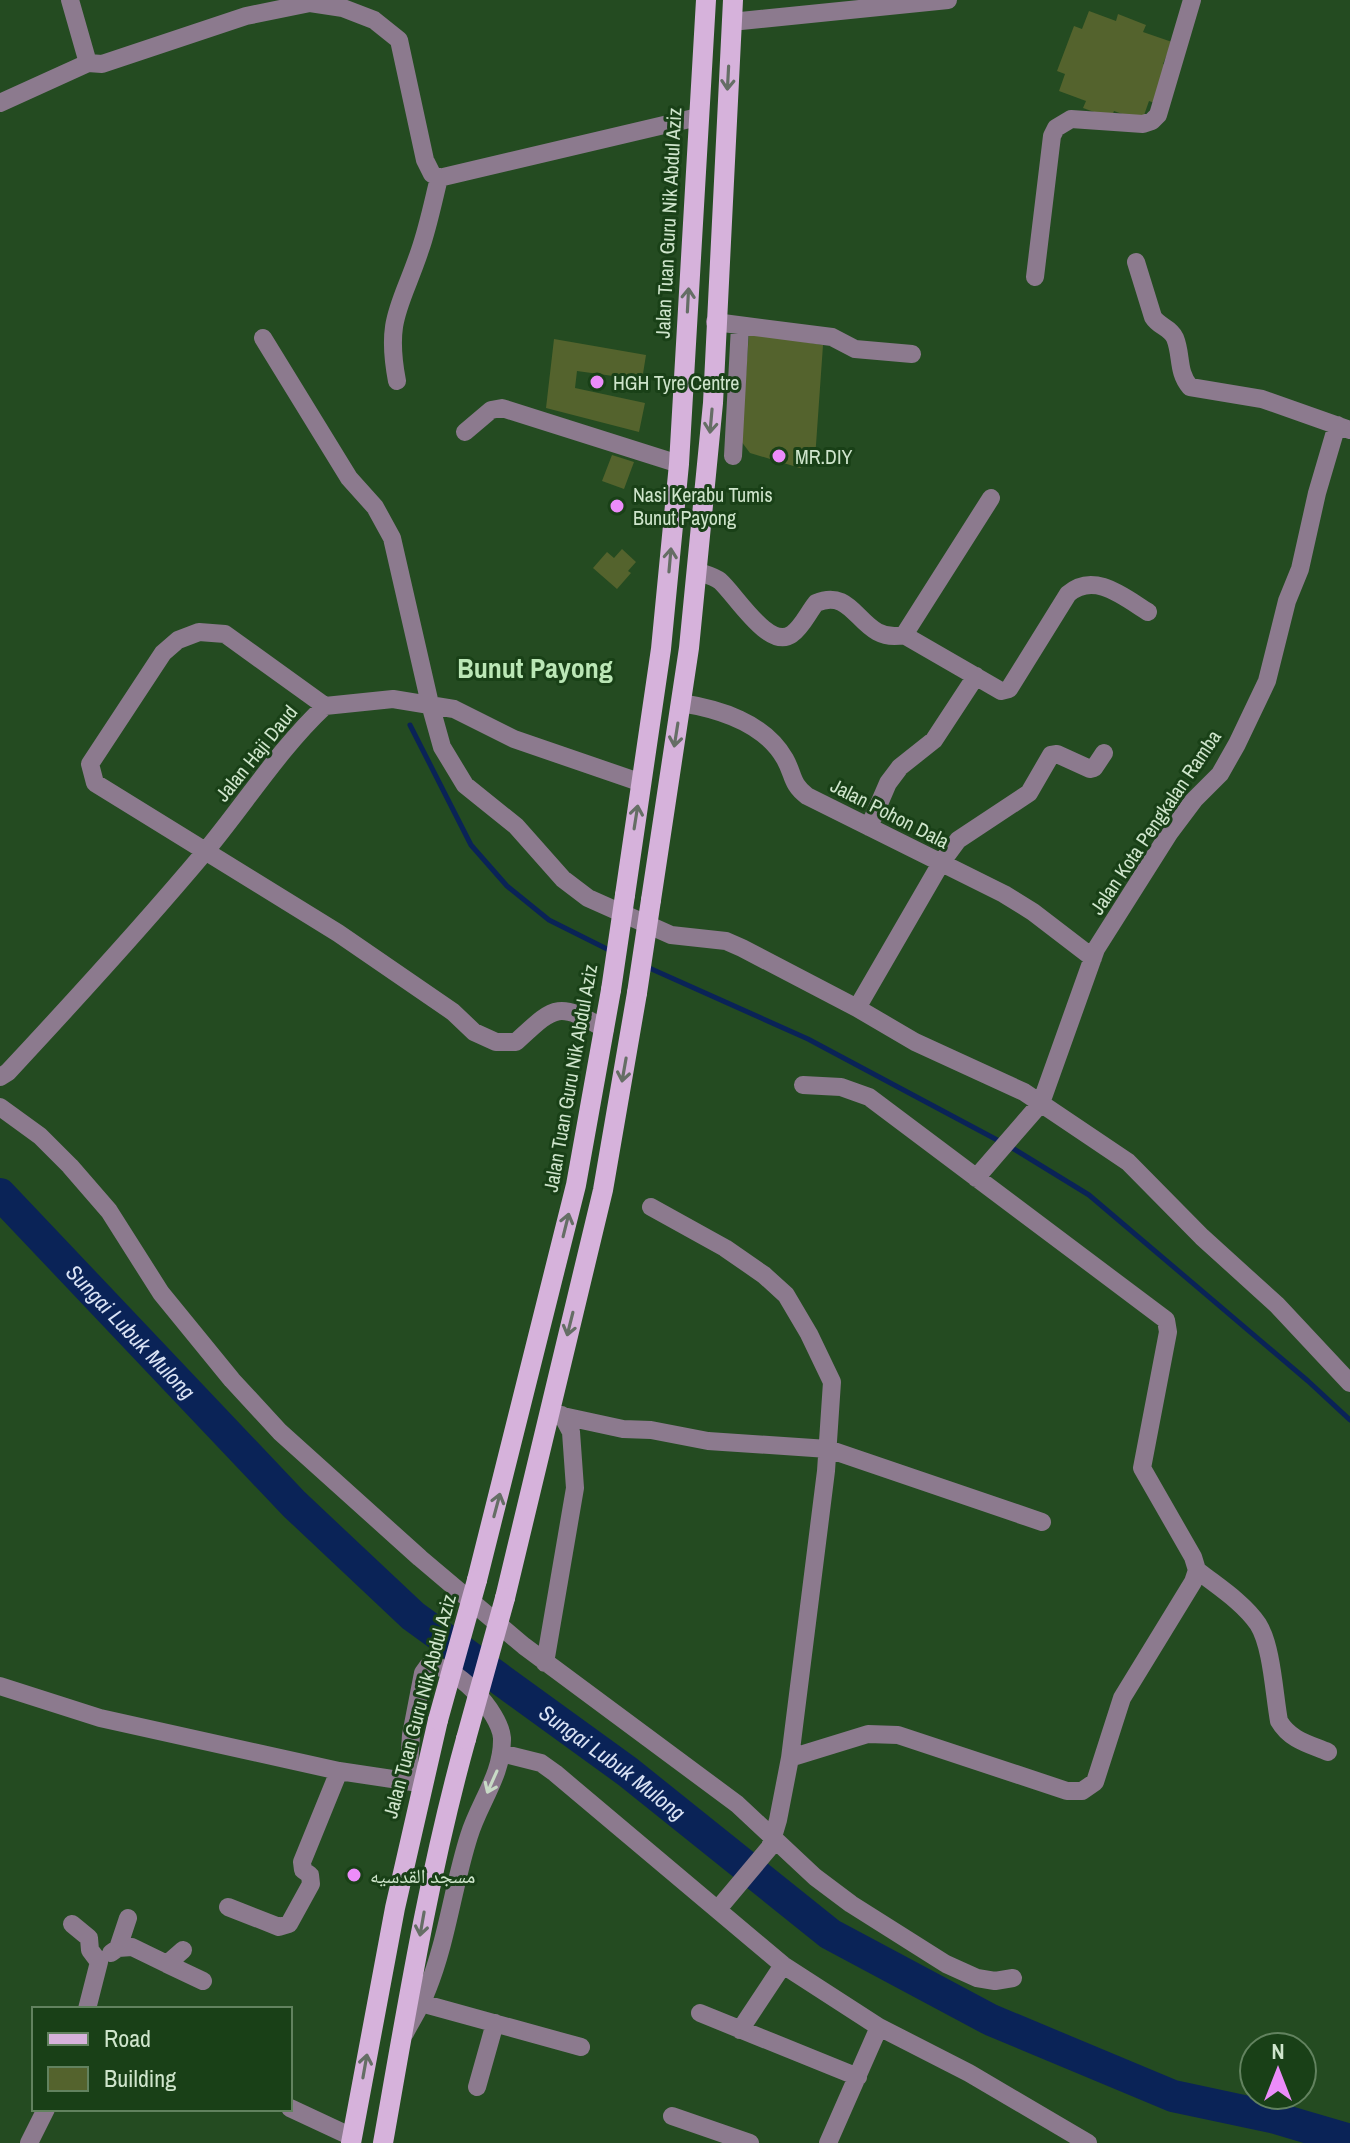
<svg xmlns="http://www.w3.org/2000/svg" width="1350" height="2143" font-family="'Archivo Narrow','Noto Naskh Arabic',sans-serif">
<style>
.lines{fill:none;stroke-linecap:round;stroke-linejoin:round}
.stream{stroke:#0a2357;stroke-width:5}
.river{stroke:#0a2357;stroke-width:32}
.building{fill:#54632d}
.minor{stroke:#8c7a8e;stroke-width:18}
.major{stroke:#d6b2db;stroke-width:20}
.major-bridge{stroke:#d6b2db;stroke-width:20}
.oneway{stroke:#656e65}
.oneway2{stroke:#c8dac6}
.poi-dot{fill:#ec8cfa;stroke:#194017;stroke-width:3}
.labels{text-anchor:middle;dominant-baseline:central;stroke-width:6;stroke-linejoin:round;paint-order:stroke}
.street-label{font-size:20px;fill:#cfe5cc;stroke:#194017}
.poi-label{font-size:20px;fill:#cfe5cc;stroke:#194017;text-anchor:start}
.water-label{font-size:22px;font-style:italic;fill:#dae3f5;stroke:#194017}
.district-label{font-size:28px;font-weight:bold;fill:#bbe7b6;stroke:#194017}
</style>
<rect width="100%" height="100%" fill="#244b21"/>
<g class="lines">
<path class="stream" d="M410 725 471 845 507 886 549 920 613 952
M647 967 808 1039 1001 1142
M1009 1146 1089 1195 1308 1381 1350 1420"/>
<path class="river" id="s1" d="M0 1194 294 1504 413 1616 628 1772 830 1934 991 2020 1173 2096 1272 2117 1350 2140"/>
</g>
<path class="building" d="M1089 11 1116 21 1118 14 1146 25 1143 32 1172 42 1163 64 1171 67 1158 104 1149 101 1142 121 1114 111 1111 118 1083 108 1086 101 1059 91 1065 74 1057 71 1074 26 1082 29Z
M749 333 823 345 815 459 800 468 750 453 741 441Z
M554 339 646 355 642 380 577 371 575 388 645 403 639 432 546 408Z
M612 455 634 462 624 489 602 481Z
M622 549 636 562 628 571 631 573 617 589 593 568 607 552 614 558Z"/>
<g class="lines">
<path class="minor" d="M70 0 88 63 102 64 246 16 310 3 343 8 374 20 399 40 425 160 432 174 439 178 698 117
M731 22 948 0
M0 103 88 63
M1136 262 1153 317C1159 327 1170 327 1175 338 1182 355 1177 372 1190 387L1262 399 1350 430
M1035 277 1052 136 1056 128 1071 119 1143 124 1152 121 1158 115 1192 0
M715 322 832 337 855 349 912 354
M263 338 349 478 375 507 392 538 430 704 442 747 465 785 516 826 563 879 588 898 671 935 726 941 742 948 857 1008 915 1042 1024 1092 1128 1162 1202 1237 1277 1305 1350 1383
M397 381C385 318 401 307 420 250 428 227 433 202 439 178
M465 432 491 410 502 408 679 464
M733 456 740 326
M696 571C704 574 714 576 720 581 736 595 769 651 792 634 802 627 808 613 816 603 857 585 859 645 904 635L1001 691 1009 689 1068 594C1094 571 1124 597 1148 612
M904 635 991 498
M681 703C719 709 764 722 785 759 794 775 791 784 807 796L1004 894 1033 912 1093 958
M325 706 225 634 199 632 178 640 163 653 90 764 95 783 338 933 453 1012 474 1032 496 1042H516C555 1006 557 1001 605 1029
M869 827 888 783 900 767 934 740 976 676
M857 1008 941 863 958 840 1029 793 1051 755 1057 754 1090 769 1094 768 1104 753
M0 1077 8 1072C75 1000 141 928 204 853 245 804 279 749 325 706L393 699 454 709 514 739 642 783
M0 1107 40 1136 70 1166 109 1211 161 1293 232 1380 280 1432 420 1558 524 1646 737 1804 815 1877 851 1904 946 1964 977 1978 995 1981 1013 1978
M976 1178 1041 1103 1096 949 1170 832 1194 800 1220 774 1237 744 1267 681 1287 601 1300 569 1317 493 1337 425
M651 1207 725 1248 764 1275 786 1295 809 1334 832 1382 826 1471 790 1758 778 1820 770 1847 718 1909
M549 1413 623 1429 651 1430 708 1441 828 1449 1042 1522
M1197 1570C1217 1586 1243 1602 1258 1624 1272 1646 1274 1694 1279 1721 1290 1740 1309 1744 1328 1752
M545 1663 575 1488 571 1432 562 1415
M0 1686 100 1718 339 1771 419 1783
M501 1753 541 1763 555 1773 783 1965 879 2027 969 2073 1088 2143
M790 1758 868 1734 898 1735 1067 1791H1082L1095 1782 1122 1698 1193 1582 1197 1570 1193 1557 1142 1468 1168 1332 1166 1320 869 1097 841 1087 803 1085
M228 1907 279 1927 289 1924 311 1884 310 1875 303 1870 302 1862 339 1771
M72 1924 89 1938 90 1950 99 1962 87 2009
M118 1948 132 1947 167 1964 183 1950
M111 1953 118 1948 128 1918
M167 1964 203 1981
M421 2003 581 2047
M700 2013 858 2077
M740 2030 783 1965
M405 2033C412 2019 422 2005 427 1990 447 1941 453 1886 469 1836 479 1803 503 1774 502 1738 500 1712 455 1663 428 1666L423 1673 411 1735 408 1781
M477 2087 495 2023
M290 2108 352 2137
M672 2116 750 2143
M29 2143 46 2109
M828 2143 879 2027"/>
<path class="major" d="M625 895 661 649 679 464 706 0
M651 900 689 648 713 403 733 0
M477 1580 576 1185 611 990
M505 1598 603 1190 637 993
M351 2143 395 1908 438 1720
M383 2143C407 2007 429 1872 466 1739"/>
<path class="major-bridge" d="M611 990 625 895
M637 993 651 900
M438 1720 477 1580
M466 1739 505 1598"/>
</g>
<defs><path id="oneway-shaft" d="M-6 0H5M1.5-3L5.5 0L1.5 3" fill="none" stroke-width="1.6" stroke-linecap="round" stroke-linejoin="round" transform="scale(2)"/></defs>
<g class="oneway">
<use href="#oneway-shaft" transform="translate(728 78) rotate(93)"/>
<use href="#oneway-shaft" transform="translate(688 300) rotate(-87)"/>
<use href="#oneway-shaft" transform="translate(711 421) rotate(95)"/>
<use href="#oneway-shaft" transform="translate(670 560) rotate(-85)"/>
<use href="#oneway-shaft" transform="translate(676 735) rotate(99)"/>
<use href="#oneway-shaft" transform="translate(636 817) rotate(-81)"/>
<use href="#oneway-shaft" transform="translate(624 1070) rotate(100)"/>
<use href="#oneway-shaft" transform="translate(566 1225) rotate(-76)"/>
<use href="#oneway-shaft" transform="translate(570 1324) rotate(104)"/>
<use href="#oneway-shaft" transform="translate(497 1505) rotate(-75)"/>
<use href="#oneway-shaft" transform="translate(422 1924) rotate(100)"/>
<use href="#oneway-shaft" transform="translate(365 2066) rotate(-80)"/>
</g>
<use class="oneway2" href="#oneway-shaft" transform="translate(492 1782) rotate(114)"/>
<g class="poi-dot">
<circle cx="597" cy="382" r="8"/>
<circle cx="779" cy="456" r="8"/>
<circle cx="617" cy="506" r="8"/>
<circle cx="354" cy="1875" r="8"/>
</g>
<g class="labels">
<g class="street-label">
<text transform="translate(668 223) rotate(-87)">Jalan Tuan Guru Nik Abdul Aziz</text>
<text transform="translate(256 753) rotate(-51)">Jalan Haji Daud</text>
<text transform="translate(890 813) rotate(27)">Jalan Pohon Dala</text>
<text transform="translate(1155 822) rotate(-56)">Jalan Kota Pengkalan Ramba</text>
<text transform="translate(570 1078) rotate(-80)">Jalan Tuan Guru Nik Abdul Aziz</text>
<text transform="translate(419 1706) rotate(-75)">Jalan Tuan Guru Nik Abdul Aziz</text>
</g>
<g class="poi-label">
<text x="613" y="382">HGH Tyre Centre</text>
<text x="795" y="456">MR.DIY</text>
<text x="633" y="494">Nasi Kerabu Tumis<tspan x="633" dy="23">Bunut Payong</tspan></text>
<text x="370" y="1875">مسجد القدسيه</text>
</g>
<g class="water-label">
<text stroke="none"><textPath href="#s1" startOffset="190">Sungai Lubuk Mulong</textPath></text>
<text stroke="none"><textPath href="#s1" startOffset="838">Sungai Lubuk Mulong</textPath></text>
</g>
<g class="district-label">
<text x="535" y="668">Bunut Payong</text>
</g>
</g>
<rect x="32" y="2007" width="260" height="104" fill="#194017" stroke="#62825f" stroke-width="2"/>
<rect x="48" y="2033" width="40" height="12" fill="#d6b2db" stroke="#62825f" stroke-width="2"/>
<text x="104" y="2047" font-size="24" fill="#cfe5cc">Road</text>
<rect x="48" y="2067" width="40" height="24" fill="#54632d" stroke="#62825f" stroke-width="2"/>
<text x="104" y="2087" font-size="24" fill="#cfe5cc">Building</text>
<g transform="translate(1278 2071)"><circle r="38" fill="#194017" stroke="#62825f" stroke-width="2"/>
<path d="M0-6L14 30L0 20L-14 30Z" fill="#ec8cfa"/>
<text y="-12" font-size="22" font-weight="bold" text-anchor="middle" fill="#cfe5cc">N</text>
</g>
</svg>
